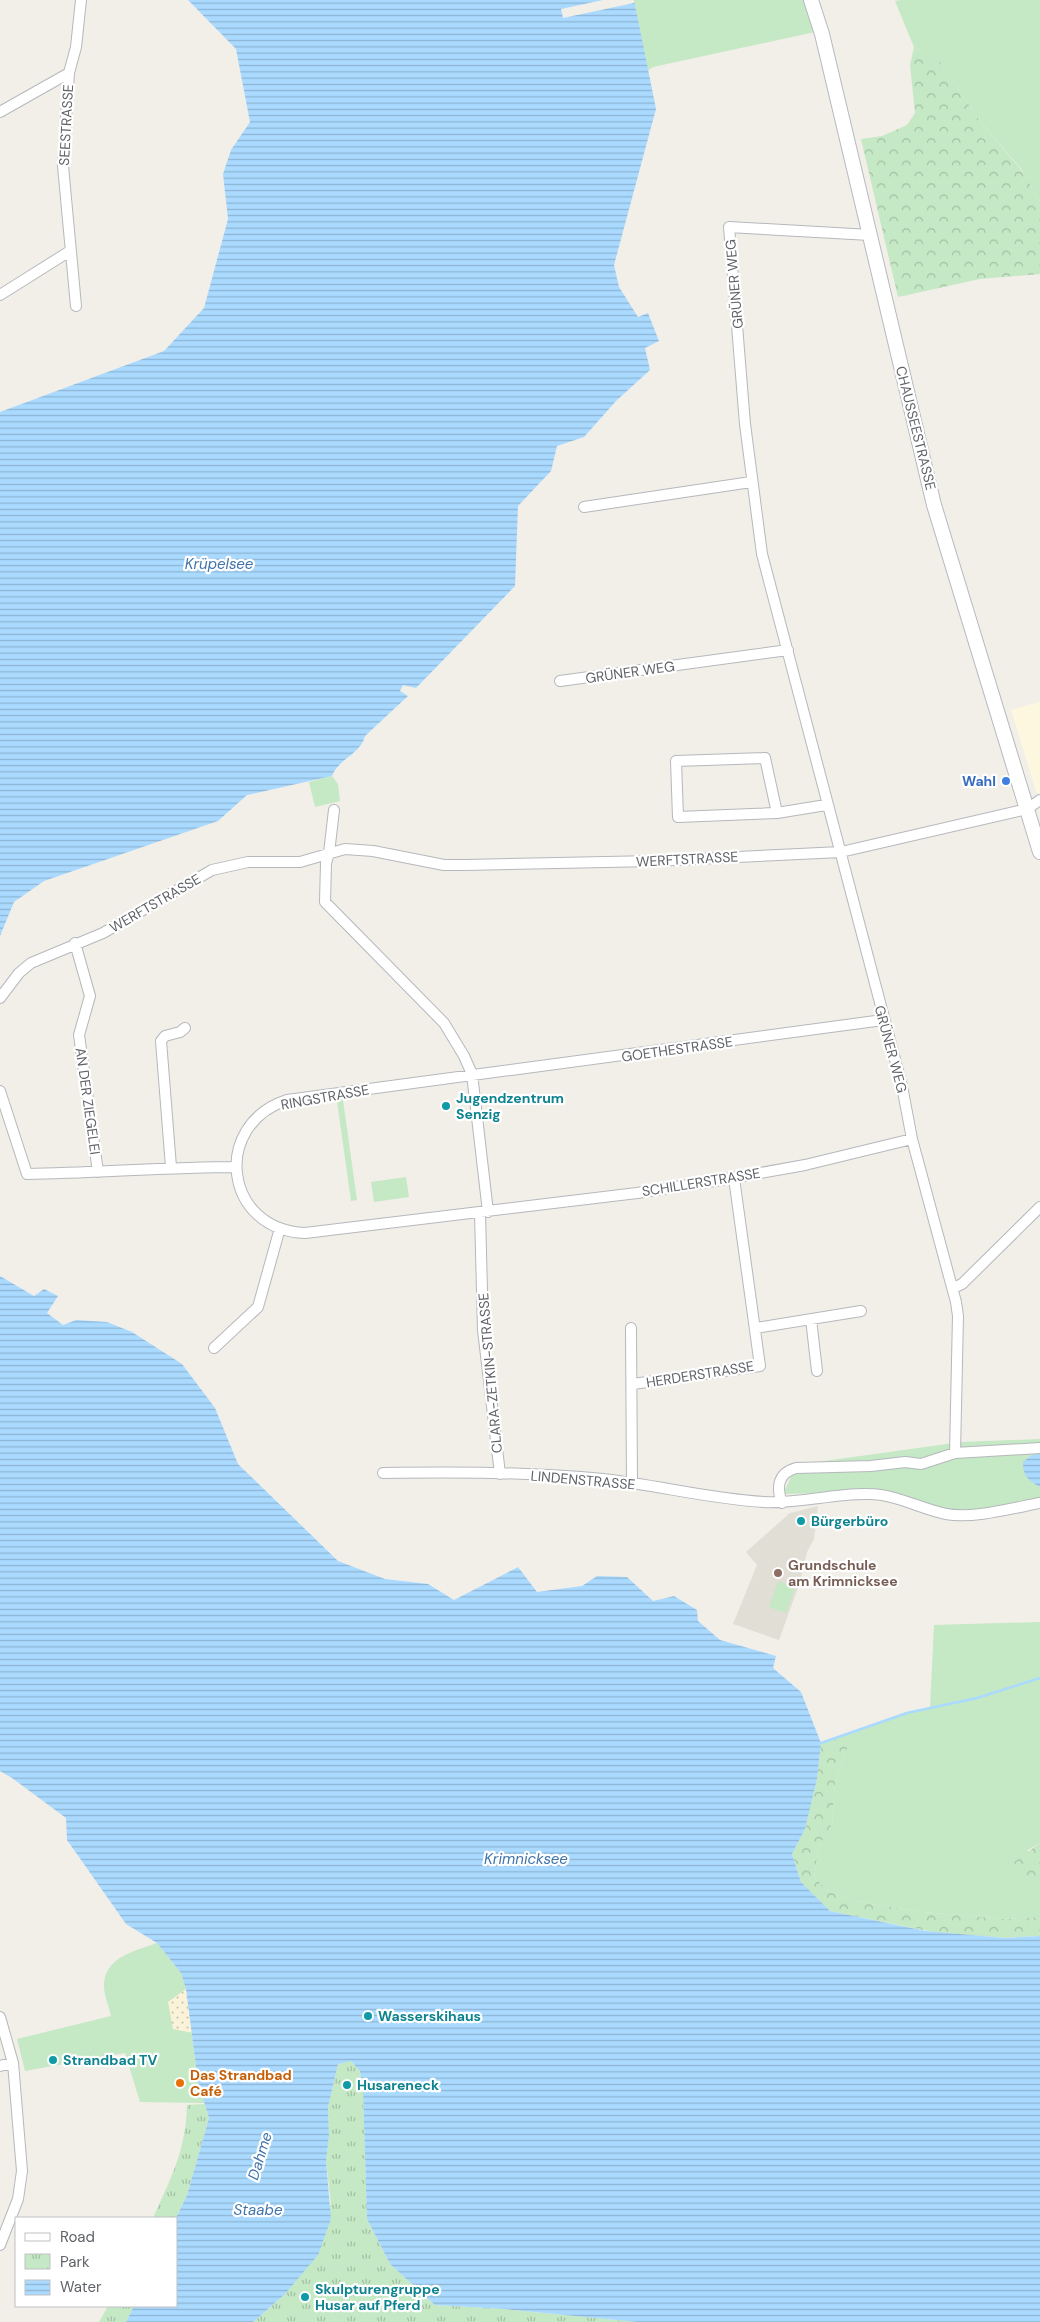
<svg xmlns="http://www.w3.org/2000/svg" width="1040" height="2322" font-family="'DM Sans',sans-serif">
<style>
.commercial{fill:#fef7e0}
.education{fill:#e1ded6}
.grass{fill:#c5e8c5}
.forest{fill:url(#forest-crowns)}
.sand{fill:url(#sand-dots)}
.park{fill:url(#park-tufts)}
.water{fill:url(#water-rules)}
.pier{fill:#f1efe8}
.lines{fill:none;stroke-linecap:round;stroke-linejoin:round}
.stream{stroke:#aadaff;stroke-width:2.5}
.street-casing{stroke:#b5b8bc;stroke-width:12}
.secondary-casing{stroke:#b6babf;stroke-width:16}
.street{stroke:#fff;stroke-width:10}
.secondary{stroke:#fff;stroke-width:14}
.shop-dot{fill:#3f7fe0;stroke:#fff;stroke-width:2}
.culture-dot{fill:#0f9aa8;stroke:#fff;stroke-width:2}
.education-dot{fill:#8d6e63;stroke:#fff;stroke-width:2}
.food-dot{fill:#e8710a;stroke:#fff;stroke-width:2}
.labels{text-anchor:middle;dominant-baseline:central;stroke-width:4.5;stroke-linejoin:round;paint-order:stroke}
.street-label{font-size:14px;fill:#5f6368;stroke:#fff}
.shop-label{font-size:14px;font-weight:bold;fill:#366cbe;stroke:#fff;text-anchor:end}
.culture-label{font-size:14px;font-weight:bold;fill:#0d838f;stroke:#fff;text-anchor:start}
.education-label{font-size:14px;font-weight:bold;fill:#785e54;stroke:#fff;text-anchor:start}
.food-label{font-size:14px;font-weight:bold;fill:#c56008;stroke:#fff;text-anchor:start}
.water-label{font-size:15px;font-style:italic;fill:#4174aa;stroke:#fff}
</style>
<defs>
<pattern id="forest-crowns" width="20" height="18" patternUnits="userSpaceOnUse" patternTransform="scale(1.25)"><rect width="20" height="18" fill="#c5e8c5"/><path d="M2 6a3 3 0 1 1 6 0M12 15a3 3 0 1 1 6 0" fill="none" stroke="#a3c0a4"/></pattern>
<pattern id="sand-dots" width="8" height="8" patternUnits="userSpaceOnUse" patternTransform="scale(1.25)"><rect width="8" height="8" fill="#fbf3d9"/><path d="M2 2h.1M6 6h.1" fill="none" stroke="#cec8b4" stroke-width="1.8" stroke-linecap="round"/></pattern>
<pattern id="park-tufts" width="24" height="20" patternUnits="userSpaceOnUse" patternTransform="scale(1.25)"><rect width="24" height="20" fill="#c5e8c5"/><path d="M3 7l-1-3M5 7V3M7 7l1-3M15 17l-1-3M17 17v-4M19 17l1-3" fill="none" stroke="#a3c0a4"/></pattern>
<pattern id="water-rules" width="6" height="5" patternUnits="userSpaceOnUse" patternTransform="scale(1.25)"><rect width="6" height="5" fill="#aadaff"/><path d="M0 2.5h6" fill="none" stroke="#8eb4d2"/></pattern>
</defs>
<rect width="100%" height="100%" fill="#f1efe8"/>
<path class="commercial" d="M1040 702V793L1037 794 1011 710Z"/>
<path class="education" d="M818 1506 814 1539 807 1552 800 1582 779 1640 733 1624 757 1565 746 1552 790 1513Z"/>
<path class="grass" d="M634 0H804L815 32 653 67 647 71Z
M900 0H1040V202L1022 170 979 120 938 59 914 47 895 1Z
M332 776 338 784 340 801 315 807 309 782Z
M343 1100 357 1200 351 1201 337 1101Z
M406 1177 409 1197 374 1202 371 1182Z
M1040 1439V1501L951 1513 874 1492 783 1494 793 1473 803 1464 961 1442Z
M778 1581 795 1588 786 1613 769 1607Z
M1040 1622V1843L1028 1850 1019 1874 1040 1885V1917L1004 1919 923 1912 865 1903 830 1892 814 1878 819 1846 832 1824 835 1784 853 1732 906 1712 930 1707 934 1625Z
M157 1943 181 1973 186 1989 198 2082 205 2103 140 2102 125 2053 25 2071 17 2039 111 2016C109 2007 104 1995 104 1986 104 1957 135 1951 157 1943Z"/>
<path class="forest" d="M914 47 938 59 979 120 1023 172 1040 202V274L980 279 898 297 861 139 882 136 907 125 915 113 910 65Z
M853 1732 835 1784 832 1824 819 1846 814 1878 830 1892 865 1903 923 1912 1004 1919 1040 1917V1936L1005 1938 933 1932 830 1911 801 1882 792 1854 805 1829 817 1779 821 1743Z
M1040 1843V1885L1019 1874 1013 1863Z"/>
<path class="sand" d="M186 1989 193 2033 173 2029 168 2002Z"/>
<path class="park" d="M345 2061H351L360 2071 363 2091 367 2219 390 2264 435 2305 504 2309 637 2322H253L285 2294 331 2204 326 2161 329 2136 328 2107 338 2064Z
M205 2104 209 2118 187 2195 176 2218H153C171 2178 186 2150 187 2105Z
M108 2306H134L126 2322H99Z"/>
<path class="water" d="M188 0H634L656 109 614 265 619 287 638 317 648 313 659 341 645 348 650 370 616 401 584 437 557 446 551 471 518 506 515 586 416 688 403 685 400 691 408 696 365 736C360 755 339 758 332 776L247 795 218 821 44 881 14 902 0 936V412L164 351 204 308 228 219 223 174 231 150 250 122 236 49Z
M0 1276 34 1296 44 1289 58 1296 47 1313 63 1325 76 1320 107 1322 132 1332 182 1364 215 1408 238 1464 338 1561 385 1579 428 1584 454 1600 518 1567 537 1592 582 1586 597 1576 627 1577 653 1601 674 1596 697 1610 698 1621 720 1640 776 1656 773 1668 801 1692 821 1743 817 1779 805 1829 792 1854 801 1882 830 1911 926 1931 1005 1938 1040 1936V2322H637L504 2309 435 2305 390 2264 367 2219 363 2091 360 2071 351 2061 338 2064 328 2107 329 2136 326 2161 331 2219 318 2255 285 2294 253 2322H126L134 2306H176V2218L187 2195 209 2118 198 2082 186 1989 181 1973 157 1943 126 1924 79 1857 67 1840 66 1818 12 1778 0 1771Z
M1040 1454V1487C1028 1480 1023 1476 1023 1462L1032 1455Z"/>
<path class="pier" d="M603 0H634V3L563 18 561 9Z"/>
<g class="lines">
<path class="stream" d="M821 1743 907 1713 977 1698 1040 1678"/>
<defs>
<path id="street" d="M0 112 69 73
M870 235 729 227 745 424 762 554 902 1086 912 1139 956 1302 958 1316 955 1453
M0 295 70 251
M76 306 63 166 69 73 76 47 81 0
M584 507 751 482
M560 681 788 650
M334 810 329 853 326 863 325 902 444 1023 464 1056 472 1074 488 1212
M777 813 678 817 676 761 765 758 777 813 826 805
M75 943 90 996 79 1035 98 1172
M0 998 19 973 31 963 103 933 212 870 248 862H300L345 849 373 851 444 865H466L655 861 841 852 1027 809 1040 800
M883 1020 287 1100C211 1125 224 1230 305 1233L637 1193 727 1179 805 1165 912 1139
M0 1091 27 1174C97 1173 166 1167 236 1167
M171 1167 161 1041 165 1036 180 1032 185 1028
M480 1213 483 1330 500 1474
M953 1288 962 1284 1040 1207
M811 1319 817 1371
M631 1328 632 1483
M756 1328 861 1311
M214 1348 258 1307 280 1228
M633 1384 760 1366 734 1178
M383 1473C456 1472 530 1472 603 1479 657 1485 710 1499 764 1502 799 1504 834 1493 869 1494 895 1494 921 1509 946 1514 973 1519 1013 1508 1040 1503
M782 1503C776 1487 778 1473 796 1468L871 1466 905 1462 921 1464 955 1453 1040 1448
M0 2017 13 2063 22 2171 18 2199 0 2245
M0 2066 13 2063"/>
<path id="secondary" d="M811 0 822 34 934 505 1040 852"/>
</defs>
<use href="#street" class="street-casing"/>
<use href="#secondary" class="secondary-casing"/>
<use href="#street" class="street"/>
<use href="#secondary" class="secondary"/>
</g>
<circle class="shop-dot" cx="1006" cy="781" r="5"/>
<g class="culture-dot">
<circle cx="446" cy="1106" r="5"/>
<circle cx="801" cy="1521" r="5"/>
<circle cx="368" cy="2016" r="5"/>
<circle cx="53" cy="2060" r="5"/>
<circle cx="347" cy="2085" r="5"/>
<circle cx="305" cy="2297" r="5"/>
</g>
<circle class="education-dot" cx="778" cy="1573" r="5"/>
<circle class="food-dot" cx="180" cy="2083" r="5"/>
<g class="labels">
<g class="street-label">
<text transform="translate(66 125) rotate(-87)">SEESTRASSE</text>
<text transform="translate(734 284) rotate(-95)">GRÜNER WEG</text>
<text transform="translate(916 428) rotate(76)">CHAUSSEESTRASSE</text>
<text transform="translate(630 672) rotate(-8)">GRÜNER WEG</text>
<text transform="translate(687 859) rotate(-3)">WERFTSTRASSE</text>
<text transform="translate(155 903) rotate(-30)">WERFTSTRASSE</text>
<text transform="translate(677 1049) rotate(-8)">GOETHESTRASSE</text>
<text transform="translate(891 1049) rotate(75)">GRÜNER WEG</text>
<text transform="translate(325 1097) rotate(-10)">RINGSTRASSE</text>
<text transform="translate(88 1101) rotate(82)">AN DER ZIEGELEI</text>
<text transform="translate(701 1182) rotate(-9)">SCHILLERSTRASSE</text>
<text transform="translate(490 1373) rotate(-95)">CLARA-ZETKIN-STRASSE</text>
<text transform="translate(700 1374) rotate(-9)">HERDERSTRASSE</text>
<text transform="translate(583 1480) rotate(5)">LINDENSTRASSE</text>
</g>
<g class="shop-label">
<text x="996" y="781">Wahl</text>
</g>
<g class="culture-label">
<text x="456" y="1098">Jugendzentrum<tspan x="456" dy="16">Senzig</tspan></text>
<text x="811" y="1521">Bürgerbüro</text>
<text x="378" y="2016">Wasserskihaus</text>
<text x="63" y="2060">Strandbad TV</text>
<text x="357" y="2085">Husareneck</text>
<text x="315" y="2289">Skulpturengruppe<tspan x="315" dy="16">Husar auf Pferd</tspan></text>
</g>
<g class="education-label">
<text x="788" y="1565">Grundschule<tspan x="788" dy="16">am Krimnicksee</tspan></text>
</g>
<g class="food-label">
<text x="190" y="2075">Das Strandbad<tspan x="190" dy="16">Café</tspan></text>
</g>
<g class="water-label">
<text x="219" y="564">Krüpelsee</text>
<text x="526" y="1859">Krimnicksee</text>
<text transform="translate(260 2156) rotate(-73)">Dahme</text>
<text x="258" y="2210">Staabe</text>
</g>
</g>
<rect x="15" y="2217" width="162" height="90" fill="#ffffff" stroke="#bfc1c3"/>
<rect x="25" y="2233" width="25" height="8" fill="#ffffff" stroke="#bfc1c3"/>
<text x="60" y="2242" font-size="15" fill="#5f6368">Road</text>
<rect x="25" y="2254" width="25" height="15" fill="url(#park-tufts)" stroke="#bfc1c3"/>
<text x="60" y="2267" font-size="15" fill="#5f6368">Park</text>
<rect x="25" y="2280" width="25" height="15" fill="url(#water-rules)" stroke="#bfc1c3"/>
<text x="60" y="2292" font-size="15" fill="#5f6368">Water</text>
</svg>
